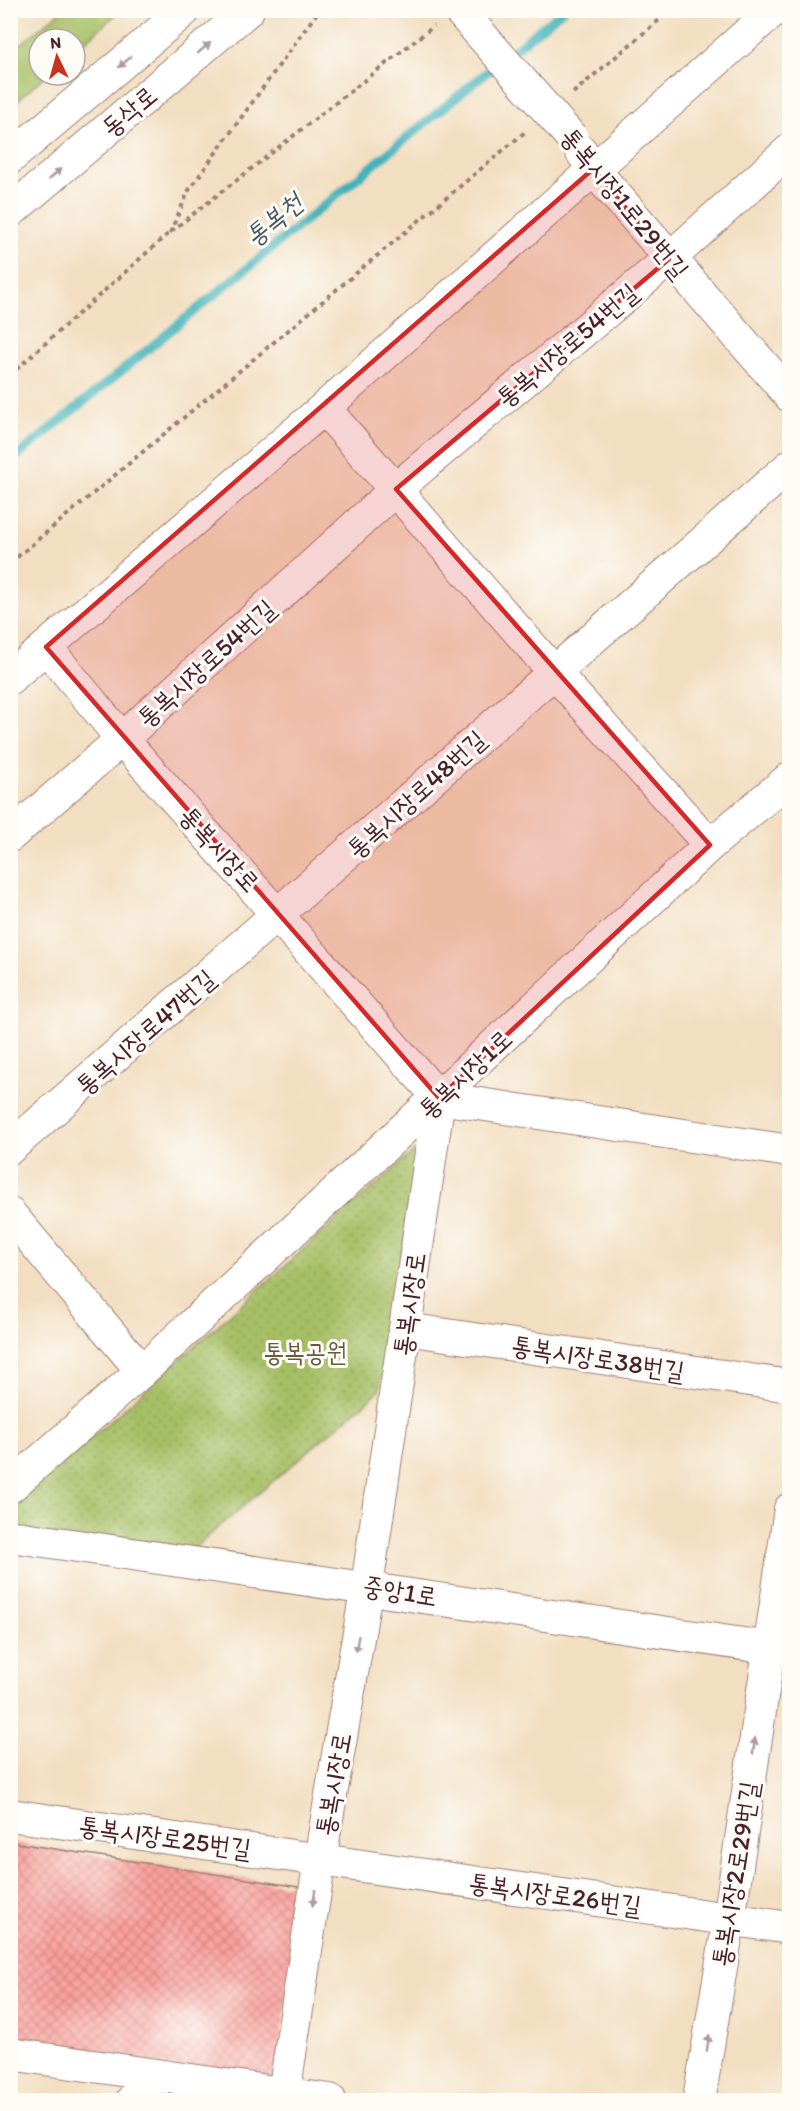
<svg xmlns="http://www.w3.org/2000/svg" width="800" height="2111" font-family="Itim,'Poor Story',sans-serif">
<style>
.grass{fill:#a6bf65;stroke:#786f48;stroke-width:1.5}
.park{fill:url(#park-dots);stroke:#786f48;stroke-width:1.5}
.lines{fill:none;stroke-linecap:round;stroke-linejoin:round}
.stream{stroke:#42b2ba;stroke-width:9}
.building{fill:url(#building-cross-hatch)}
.minor-casing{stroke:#9e7e76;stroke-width:34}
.path{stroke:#9e7e76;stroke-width:4;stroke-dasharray:4.5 4.5;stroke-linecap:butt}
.minor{stroke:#fff;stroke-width:32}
.minor-bridge-casing{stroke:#9e7e76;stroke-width:34;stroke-linecap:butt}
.minor-bridge{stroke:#fff;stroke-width:32}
.oneway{fill:#ae9aa0}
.marked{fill:#d62828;fill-opacity:0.2;stroke:#d62828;stroke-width:4.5;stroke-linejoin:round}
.labels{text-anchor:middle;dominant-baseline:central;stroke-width:6;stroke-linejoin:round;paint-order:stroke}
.street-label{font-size:26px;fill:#4a1f2b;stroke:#fdfcf7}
.park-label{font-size:26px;fill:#6a573f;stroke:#fdfcf7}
.water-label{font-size:27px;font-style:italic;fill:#475a64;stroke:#fdfcf7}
</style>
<defs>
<pattern id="park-dots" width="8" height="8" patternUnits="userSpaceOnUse" patternTransform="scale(1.5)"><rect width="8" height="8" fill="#a6bf65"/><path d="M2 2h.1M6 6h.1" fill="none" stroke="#899b53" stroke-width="1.8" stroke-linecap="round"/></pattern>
<pattern id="building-cross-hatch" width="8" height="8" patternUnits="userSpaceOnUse" patternTransform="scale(1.5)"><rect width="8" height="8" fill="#fca19d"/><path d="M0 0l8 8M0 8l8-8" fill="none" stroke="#ce8380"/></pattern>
</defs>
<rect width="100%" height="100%" fill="#fdfcf7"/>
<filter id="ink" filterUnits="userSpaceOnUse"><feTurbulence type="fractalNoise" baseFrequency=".0167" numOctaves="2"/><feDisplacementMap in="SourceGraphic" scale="12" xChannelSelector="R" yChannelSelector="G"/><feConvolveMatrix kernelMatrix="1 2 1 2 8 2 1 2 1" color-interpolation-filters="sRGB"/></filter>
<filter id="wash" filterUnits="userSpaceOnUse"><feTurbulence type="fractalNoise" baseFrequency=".008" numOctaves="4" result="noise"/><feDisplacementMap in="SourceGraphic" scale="24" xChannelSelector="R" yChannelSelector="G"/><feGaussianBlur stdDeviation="1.35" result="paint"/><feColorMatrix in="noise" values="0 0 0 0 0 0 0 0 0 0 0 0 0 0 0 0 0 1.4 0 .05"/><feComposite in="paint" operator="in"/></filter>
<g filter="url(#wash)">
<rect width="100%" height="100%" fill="#f2dec0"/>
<path class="grass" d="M61 11H120L75 50V39H39V75H46L11 106V52Z"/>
<path class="park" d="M423 1143 379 1391 192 1550 11 1530 10 1510Z"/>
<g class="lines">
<path class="stream" d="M10 462 563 10"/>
</g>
<g id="blocks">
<path class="building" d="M10 1842 305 1888 274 2083 10 2041Z"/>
</g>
</g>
<g filter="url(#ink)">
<use href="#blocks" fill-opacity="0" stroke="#9e7e76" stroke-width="1.5"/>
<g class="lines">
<defs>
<path id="minor" d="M581 151 593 169 790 396
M10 158 185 10
M10 212 248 10
M324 408 553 671 710 845
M46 647 122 739 439 1098 367 1586 320 1859 283 2100
M10 678 324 408 774 10
M10 836 122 739 396 489 669 259 790 150
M439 1098 790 1151
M10 1148 790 466
M10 1214 142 1371
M406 1329 790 1386
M10 1487 142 1371 710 845 790 778
M10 1536 790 1651
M10 1815 790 1928
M10 2054 330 2100
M132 2100 157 2075
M699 2100 729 1920 790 1509"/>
</defs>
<use href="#minor" class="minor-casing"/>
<path class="path" d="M573 93 671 10
M170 233 189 190 319 10
M10 375 169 233 434 26
M10 563 525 132"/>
<use href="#minor" class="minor"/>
<defs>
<path id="minor-bridge" d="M459 10 572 138"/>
</defs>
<use href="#minor-bridge" class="minor-bridge-casing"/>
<use href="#minor-bridge" class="minor-bridge"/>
</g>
<defs><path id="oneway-solid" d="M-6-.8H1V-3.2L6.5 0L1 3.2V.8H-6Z" transform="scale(1.5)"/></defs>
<g class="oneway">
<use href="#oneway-solid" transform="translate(204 48) rotate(-40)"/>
<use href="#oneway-solid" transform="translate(125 62) rotate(140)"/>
<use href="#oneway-solid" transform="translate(55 174) rotate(-40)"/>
<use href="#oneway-solid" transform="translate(357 1644) rotate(100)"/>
<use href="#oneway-solid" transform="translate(754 1746) rotate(-82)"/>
<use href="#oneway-solid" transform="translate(314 1898) rotate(99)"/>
<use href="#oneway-solid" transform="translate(708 2043) rotate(-81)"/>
</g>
</g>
<path class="marked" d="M593 169 669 259 396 489 710 845 439 1098 46 647Z"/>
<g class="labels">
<g class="street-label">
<text transform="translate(129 111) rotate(-40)">동삭로</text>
<text transform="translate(625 203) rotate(51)">통복시장1로29번길</text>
<text transform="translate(567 345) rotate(-40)">통복시장로54번길</text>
<text transform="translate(206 663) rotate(-42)">통복시장로54번길</text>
<text transform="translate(416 794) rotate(-42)">통복시장로48번길</text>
<text transform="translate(220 849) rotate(48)">통복시장로</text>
<text transform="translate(145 1032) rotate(-41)">통복시장로47번길</text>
<text transform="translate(465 1074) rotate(-43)">통복시장1로</text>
<text transform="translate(409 1304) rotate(-82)">통복시장로</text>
<text transform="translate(598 1358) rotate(9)">통복시장로38번길</text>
<text transform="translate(400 1591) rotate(9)">중앙1로</text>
<text transform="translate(333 1784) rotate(-80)">통복시장로</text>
<text transform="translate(165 1837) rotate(8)">통복시장로25번길</text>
<text transform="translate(735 1874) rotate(-81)">통복시장2로29번길</text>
<text transform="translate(555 1894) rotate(8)">통복시장로26번길</text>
</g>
<g class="park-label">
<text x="305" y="1352">통복공원</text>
</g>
<g class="water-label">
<text transform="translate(273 219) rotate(-39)">통복천</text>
</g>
</g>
<rect width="800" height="2111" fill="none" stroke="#fdfcf7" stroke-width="36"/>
<g transform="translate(57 57) rotate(355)"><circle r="28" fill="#fdfcf7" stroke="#b5a4a5" stroke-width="1.5"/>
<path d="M0-4.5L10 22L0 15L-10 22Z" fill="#c8321e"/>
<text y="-9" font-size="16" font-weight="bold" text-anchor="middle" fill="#4a1f2b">N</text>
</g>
</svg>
